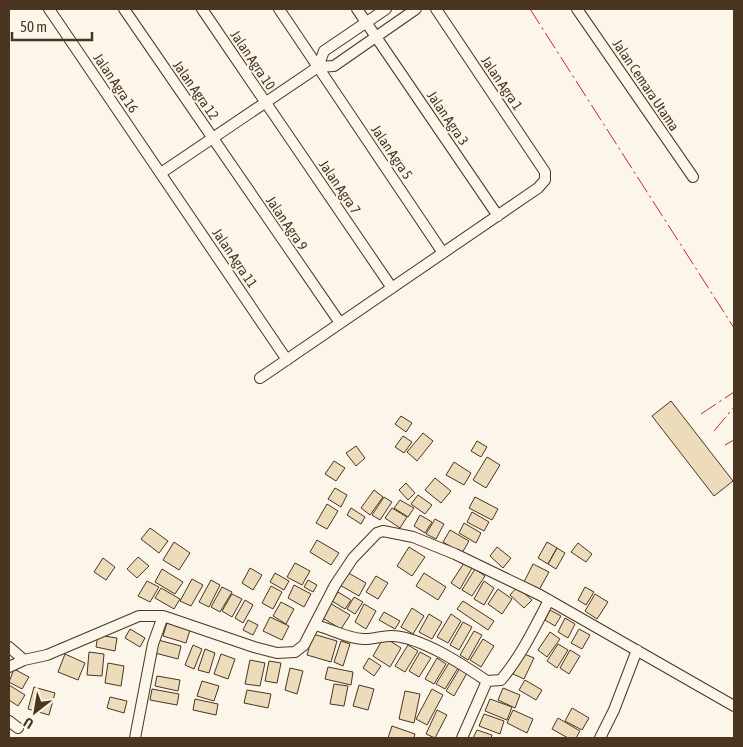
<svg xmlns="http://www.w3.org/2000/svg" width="743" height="747" font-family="'Asap Condensed',sans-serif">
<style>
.building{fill:#ecdcbc;stroke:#4a3520}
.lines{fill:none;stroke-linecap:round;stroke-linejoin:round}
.minor-casing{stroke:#4a3520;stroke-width:12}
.minor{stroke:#fbf6e9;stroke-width:10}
.power{stroke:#c62828;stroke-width:1;stroke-dasharray:18 4 2.5 4;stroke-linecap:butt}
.labels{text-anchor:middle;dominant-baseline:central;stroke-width:4;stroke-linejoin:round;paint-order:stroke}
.street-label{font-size:14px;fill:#4a3520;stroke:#fbf6e9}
</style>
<rect width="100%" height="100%" fill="#fbf6e9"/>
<path class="building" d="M671 401 733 481 714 496 652 416Z
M401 416 412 423 406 432 395 424Z
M423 433 433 441 417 461 407 452Z
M403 436 412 442 404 453 395 447Z
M477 441 487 447 481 457 471 451Z
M356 446 365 458 356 466 346 453Z
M487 457 500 465 486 488 473 480Z
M334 461 345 468 336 481 325 474Z
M454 462 471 473 464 485 446 475Z
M435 478 451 491 441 503 425 490Z
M406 483 415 493 408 500 399 490Z
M335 488 347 495 341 507 328 499Z
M374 490 383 497 370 515 361 508Z
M418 495 432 505 425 514 411 504Z
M384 497 392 502 380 520 372 515Z
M475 497 498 509 492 520 469 508Z
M400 500 414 508 408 517 394 508Z
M327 504 338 511 327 529 316 523Z
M351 508 365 517 361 524 347 515Z
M392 508 407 517 400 528 385 518Z
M472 512 489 522 484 531 467 522Z
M420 515 432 522 425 533 414 526Z
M435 519 444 524 436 539 426 534Z
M464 523 481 533 476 543 459 533Z
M150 528 168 541 159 553 141 539Z
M450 530 469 541 462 553 443 542Z
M317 540 339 553 331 565 310 552Z
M174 542 190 553 179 570 163 560Z
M547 542 557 548 548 564 538 558Z
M578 543 592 554 586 562 571 552Z
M409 547 425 557 412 576 397 566Z
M497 547 511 558 503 568 490 556Z
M557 548 565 553 556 569 548 564Z
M138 557 149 566 137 578 127 569Z
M103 558 115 567 106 580 94 572Z
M295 563 310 571 302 585 287 577Z
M464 563 472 568 460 589 451 583Z
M533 564 549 572 539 590 524 582Z
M250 568 262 575 253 590 242 583Z
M162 569 183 582 175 594 155 582Z
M475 569 485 576 472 596 462 590Z
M345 571 366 583 359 596 338 584Z
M275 573 289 581 284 590 270 582Z
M424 573 446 587 438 600 416 586Z
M376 576 388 583 378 599 366 592Z
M192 579 203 585 191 606 180 601Z
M211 580 220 585 209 607 199 602Z
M308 580 317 585 313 592 304 587Z
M147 581 159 587 150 602 138 596Z
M484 581 494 588 484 605 474 599Z
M294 585 311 594 304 607 288 598Z
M271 586 282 592 273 609 262 603Z
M222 587 232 592 220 612 211 607Z
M517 587 532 600 524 608 510 595Z
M585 587 594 592 586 605 578 600Z
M161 588 180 599 174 609 155 598Z
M498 589 512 599 502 614 488 604Z
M338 592 351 600 345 609 332 601Z
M232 594 242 599 232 617 222 611Z
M595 594 608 602 597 619 585 611Z
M354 597 363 602 355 614 347 609Z
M245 600 253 605 243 623 235 618Z
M463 601 494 621 488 630 457 609Z
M281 602 294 609 286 624 273 616Z
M328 602 350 615 341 629 319 616Z
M364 604 376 611 366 629 355 622Z
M412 608 424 616 413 634 401 627Z
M550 610 561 616 555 626 545 620Z
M384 612 400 621 395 629 379 620Z
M429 614 442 622 432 639 419 632Z
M451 614 461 621 448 643 437 637Z
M270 617 289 626 282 640 263 631Z
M565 618 575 624 568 638 558 632Z
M248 620 258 625 253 635 243 630Z
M463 622 472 627 459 650 450 645Z
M167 623 190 630 186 643 163 636Z
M130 629 145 638 140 647 125 638Z
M579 629 590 635 582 649 571 643Z
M474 631 482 635 468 660 460 655Z
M550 632 560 639 547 657 538 650Z
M313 634 337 641 331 662 307 655Z
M98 635 117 638 115 651 96 647Z
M384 637 401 648 390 667 373 656Z
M483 639 494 646 481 667 470 660Z
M158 640 181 646 178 659 155 653Z
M341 641 350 644 343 666 334 662Z
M558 644 568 650 557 668 547 661Z
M193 645 202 649 194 669 185 665Z
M408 645 418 651 405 672 395 666Z
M205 649 215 653 209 673 198 670Z
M570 650 580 656 569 674 560 668Z
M89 652 104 654 102 676 87 675Z
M420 652 431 658 419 677 409 671Z
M522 653 534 658 524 679 513 674Z
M65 654 85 663 78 680 58 672Z
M221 654 235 659 228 679 214 674Z
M369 658 381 666 374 676 363 668Z
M437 658 446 664 434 684 425 679Z
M250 660 265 663 260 686 245 684Z
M269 661 281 663 277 683 265 681Z
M108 663 124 666 121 686 105 683Z
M449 663 458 668 445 689 436 684Z
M328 667 353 672 351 685 325 679Z
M290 668 303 671 297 694 285 690Z
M460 668 467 673 454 696 446 691Z
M14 669 29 677 22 689 9 682Z
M157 676 180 680 178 691 155 686Z
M525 680 542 690 536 700 519 690Z
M202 681 219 686 214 701 197 696Z
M334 684 348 686 344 706 330 704Z
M9 685 25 695 18 706 9 700Z
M359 685 374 689 368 710 353 706Z
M34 687 55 693 49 715 28 709Z
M503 688 520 695 515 708 498 700Z
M152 689 179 694 177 705 150 700Z
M432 689 443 695 427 725 416 719Z
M247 690 271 694 268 708 244 703Z
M405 691 420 694 414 723 399 719Z
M110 697 127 701 124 713 107 708Z
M195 699 218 704 216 715 193 710Z
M490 699 512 707 507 720 485 711Z
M572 708 589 718 582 730 565 721Z
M437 710 447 715 435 738 426 734Z
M513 710 533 719 527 733 507 723Z
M484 714 504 721 500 734 479 726Z
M558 718 580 731 576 738H568L552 729Z
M392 726 415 734 414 738H388Z
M477 730 492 735 491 738H473Z"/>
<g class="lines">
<defs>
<path id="minor" d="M49 9 287 360
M124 9 340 323
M202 9 392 288
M279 9 443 253
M357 9 498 216
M577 9 693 177
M318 67 324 51 386 9
M161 173 318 67 334 66 416 9
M260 378 538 188 545 180V172L436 9
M315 625C331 629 346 638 363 639 373 640 384 635 393 636 423 638 463 665 487 681
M9 647 24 660
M9 667 24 660 47 655 139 616H163L254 647 277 653 295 652 304 645 335 585 353 558 377 533 383 531 413 537 455 554 540 595 734 706
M9 721 18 728
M135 738 153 644 163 616
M462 738 487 681 501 680C521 656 535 627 549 600
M600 738 614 710 637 650"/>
</defs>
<use href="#minor" class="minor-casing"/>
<use href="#minor" class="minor"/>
<path class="power" d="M530 9 734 328
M701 414 734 392
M714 431 734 407
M725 445 734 440"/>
</g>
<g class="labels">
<g class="street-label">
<text transform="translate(253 60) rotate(56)">Jalan Agra 10</text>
<text transform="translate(116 83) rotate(56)">Jalan Agra 16</text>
<text transform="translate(502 83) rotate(56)">Jalan Agra 1</text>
<text transform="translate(646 85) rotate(56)">Jalan Cemara Utama</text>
<text transform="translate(196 90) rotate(55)">Jalan Agra 12</text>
<text transform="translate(448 118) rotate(56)">Jalan Agra 3</text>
<text transform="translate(392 152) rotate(56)">Jalan Agra 5</text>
<text transform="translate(340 187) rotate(56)">Jalan Agra 7</text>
<text transform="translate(287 223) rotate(56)">Jalan Agra 9</text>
<text transform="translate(235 258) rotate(56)">Jalan Agra 11</text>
</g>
</g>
<rect width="743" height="747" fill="none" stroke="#4a3520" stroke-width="20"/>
<g transform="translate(35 712) rotate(211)" stroke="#fbf6e9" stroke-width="4" paint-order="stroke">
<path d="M0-4L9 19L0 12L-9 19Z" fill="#4a3520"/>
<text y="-8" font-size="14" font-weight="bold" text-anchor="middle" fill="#4a3520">U</text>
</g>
<path d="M12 32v8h80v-8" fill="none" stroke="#4a3520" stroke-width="2.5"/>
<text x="20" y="32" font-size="15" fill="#4a3520" stroke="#fbf6e9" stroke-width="4" paint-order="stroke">50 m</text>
</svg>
